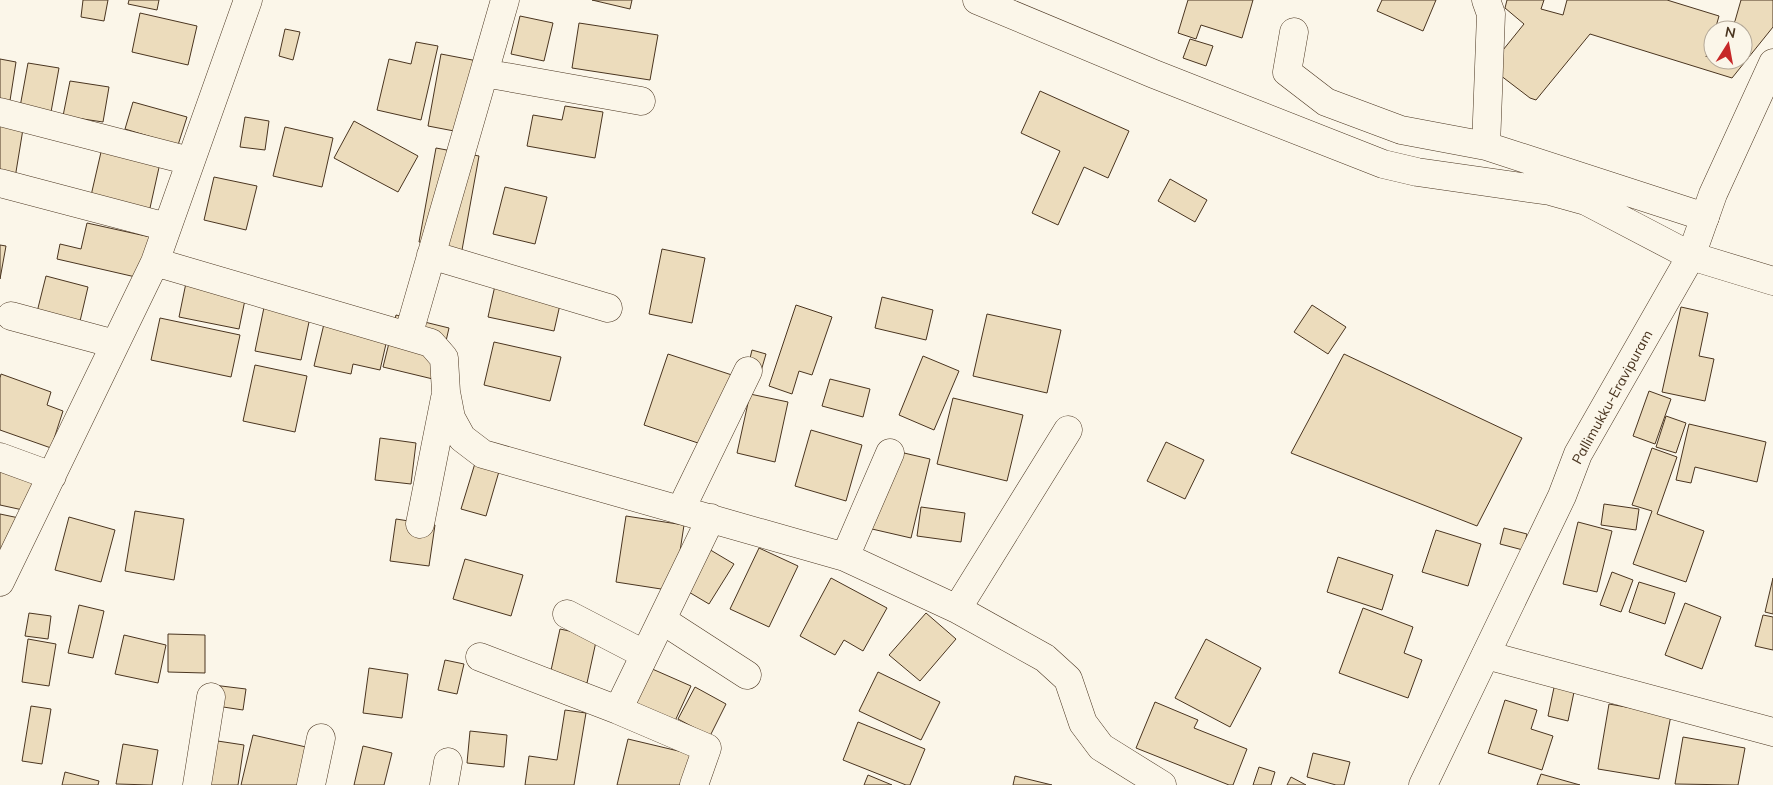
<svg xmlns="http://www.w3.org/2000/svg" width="1773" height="785" font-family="Mulish,sans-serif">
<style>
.building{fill:#ecdcbc;stroke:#4a3520}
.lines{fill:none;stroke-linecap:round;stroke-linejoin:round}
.minor-casing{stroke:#4a3520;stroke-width:29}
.secondary-casing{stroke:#4a3520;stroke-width:29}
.minor{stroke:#fbf6e9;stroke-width:28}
.secondary{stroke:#fbf6e9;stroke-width:28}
.labels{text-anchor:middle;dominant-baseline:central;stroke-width:4;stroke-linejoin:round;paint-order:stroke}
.street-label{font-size:14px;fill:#4a3520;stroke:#fbf6e9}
</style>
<rect width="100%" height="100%" fill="#fbf6e9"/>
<path class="building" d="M83 0H108L104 21 81 17Z
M129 0H159L157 10 128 4Z
M592 0H632L630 9Z
M1188 0H1253L1242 38 1201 25 1196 39 1178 33Z
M1382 0H1436L1423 31 1377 11Z
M1507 0H1544L1541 9 1563 15 1567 0H1667L1719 16 1715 30H1713V35L1706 57 1713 49V60H1743V30H1728L1735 21 1741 0H1773V27L1732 78 1590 34 1536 100 1530 98 1496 72 1503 50 1524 24 1505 8Z
M140 13 197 26 188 65 132 52Z
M520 16 553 23 544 61 511 54Z
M579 23 658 35 650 80 572 68Z
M285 29 300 32 293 60 279 56Z
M1190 39 1213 46 1206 66 1183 58Z
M416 42 438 46 421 120 377 110 389 59 411 64Z
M441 54 488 63 475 135 428 126Z
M0 59 16 62 9 107 0 106Z
M28 63 59 68 51 112 20 107Z
M70 81 109 87 103 122 63 116Z
M1040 91 1129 131 1108 178 1084 167 1058 225 1032 213 1060 151 1021 133Z
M133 102 187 117 178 145 125 129Z
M565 106 603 112 595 158 527 146 533 115 562 120Z
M245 117 269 121 265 150 240 147Z
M354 121 418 156 398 192 334 158Z
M0 125 23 129 15 178 0 175Z
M285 127 333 138 322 187 273 176Z
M104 139 162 154 150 208 144 222 90 200Z
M436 148 479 156 462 250 419 242Z
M214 177 257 186 246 230 204 220Z
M1170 179 1207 200 1195 222 1158 201Z
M505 187 547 197 535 244 493 234Z
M87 223 150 237 140 278 57 259 60 244 81 249Z
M0 245 6 246 0 279Z
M662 249 705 258 692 323 649 314Z
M498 272 564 287 554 331 488 317Z
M46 276 88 287 77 334 34 324Z
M187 278 247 290 239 329 179 317Z
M267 293 313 303 301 360 255 351Z
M882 297 933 310 926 340 875 328Z
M796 305 832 317 812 375 799 371 792 394 769 386Z
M1312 305 1346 327 1328 354 1294 332Z
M328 307 391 322 380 370 353 364 351 374 314 366Z
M1681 307 1708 313 1699 356 1714 359 1705 401 1662 392Z
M987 314 1061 330 1047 393 973 376Z
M396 315 449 328 437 380 383 367Z
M160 318 240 335 231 377 151 360Z
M494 342 561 357 550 401 484 385Z
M752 350 766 354 759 378 746 375Z
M668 354 741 378 716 449 644 425Z
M1344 354 1522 438 1477 526 1291 453Z
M923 356 959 371 934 430 899 415Z
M255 365 307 376 295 432 243 421Z
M1 374 51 392 47 405 63 411 51 448 0 430V378Z
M830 379 870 389 863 417 822 406Z
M1649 391 1671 399 1655 444 1633 436Z
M750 394 788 402 775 462 737 453Z
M953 398 1023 415 1007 481 937 464Z
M1666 416 1686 423 1676 453 1656 447Z
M1689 424 1766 442 1757 482 1695 467 1691 483 1676 480Z
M811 430 862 445 846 501 795 486Z
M380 438 416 443 411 484 375 480Z
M1166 442 1204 460 1185 499 1147 481Z
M1652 448 1677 457 1657 514 1704 531 1686 582 1633 564 1652 511 1632 505Z
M891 450 930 459 911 538 872 529Z
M476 460 500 468 486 516 461 509Z
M0 462 41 470 32 512 0 505Z
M1604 504 1639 509 1636 530 1601 525Z
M921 507 965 513 961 542 917 536Z
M135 511 184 519 174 580 125 571Z
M0 514 19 518 0 574Z
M626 516 684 525 674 591 616 582Z
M69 517 115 530 101 582 55 570Z
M396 519 435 525 429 566 390 561Z
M1578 522 1612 531 1597 592 1563 584Z
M1504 528 1527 534 1523 550 1500 544Z
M1436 530 1481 544 1468 586 1422 572Z
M702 545 734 564 709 604 677 585Z
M759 548 798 566 769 627 730 609Z
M1338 557 1393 575 1382 610 1327 592Z
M465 559 523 575 511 616 453 599Z
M1612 572 1633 580 1621 612 1600 605Z
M831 578 887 608 863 651 844 640 835 655 800 636Z
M1773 578V614L1765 612Z
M1639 582 1675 593 1665 624 1629 612Z
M1685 603 1721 617 1702 669 1665 655Z
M79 605 104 611 93 658 68 653Z
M1363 608 1413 627 1404 653 1422 660 1408 698 1339 673Z
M29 613 51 616 48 639 25 636Z
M926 613 956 639 920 681 889 655Z
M1763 615 1773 617V650L1755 646Z
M560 629 597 637 587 683 550 675Z
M168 634 205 635V673L168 672Z
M124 635 166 645 158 683 115 674Z
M28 639 56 644 49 686 22 682Z
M1206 639 1261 668 1230 727 1175 698Z
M445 660 464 664 457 694 438 690Z
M1559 664 1579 668 1568 721 1548 716Z
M369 668 408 674 402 718 363 713Z
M650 668 691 686 675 721 634 702Z
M878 672 940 702 921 740 859 711Z
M213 685 246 689 243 710 210 705Z
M695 687 726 704 710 736 678 719Z
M1505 700 1537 710 1531 729 1553 736 1542 770 1488 753Z
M1155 702 1198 720 1194 728 1247 749 1233 785H1229L1136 748Z
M1609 704 1671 715 1659 779 1598 769Z
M31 706 51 709 42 764 22 761Z
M565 710 586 713 574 785H525L529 756 557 760Z
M858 722 925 749 910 785H906L843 760Z
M470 731 507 735 504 767 467 763Z
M253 735 306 747 298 785H241Z
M1683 737 1745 748 1738 785 1675 784Z
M628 739 691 754 683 785H617Z
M211 740 244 745 238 785H204Z
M123 744 158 750 152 785 116 784Z
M363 746 392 753 384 785H354Z
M1313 753 1350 762 1344 785H1336L1307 777Z
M1259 767 1275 772 1271 785H1253Z
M65 772 99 781 98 785H62Z
M1541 774 1580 785H1537Z
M868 775 892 785H864Z
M1015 776 1052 785H1013Z
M1291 777 1306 785H1287Z"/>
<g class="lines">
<defs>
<path id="minor" d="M977 0 1154 74 1383 164 1417 172 1550 191 1586 201 1691 256 1773 281
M1486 0 1491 14 1486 146 1705 217
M1294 32 1287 72 1326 102 1401 130 1486 146
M484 73 641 101
M0 112 190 161
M0 183 167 227
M431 255 608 308
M155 262 431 343 444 358 446 392 451 418 462 438 483 454 845 557 957 609 1045 658 1068 679 1083 723 1101 747 1162 785
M11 316 115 344
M408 336 505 0
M0 457 52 476
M681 509 748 371
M420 524 445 398
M845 557 890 453
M0 582 155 262 248 0
M957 609 1068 430
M567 614 644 654
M662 620 747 675
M1486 655 1773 732
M480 657 618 710 711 518
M618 710 707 748 694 785
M197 785 211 697
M311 785 321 738
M444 785 448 762"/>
<path id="secondary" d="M1423 785 1562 496 1578 454 1691 256 1713 194 1773 63"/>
</defs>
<use href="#minor" class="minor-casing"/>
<use href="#secondary" class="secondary-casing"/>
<use href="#minor" class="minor"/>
<use href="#secondary" class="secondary"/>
</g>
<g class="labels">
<g class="street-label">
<text transform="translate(1612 397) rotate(-61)">Pallimukku-Eravipuram</text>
</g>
</g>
<g transform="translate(1728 45) rotate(11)"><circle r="24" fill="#fbf6e9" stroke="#b4a999"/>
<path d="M0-4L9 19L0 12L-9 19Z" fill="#c62828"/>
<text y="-8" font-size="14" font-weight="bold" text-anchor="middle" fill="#4a3520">N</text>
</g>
</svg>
